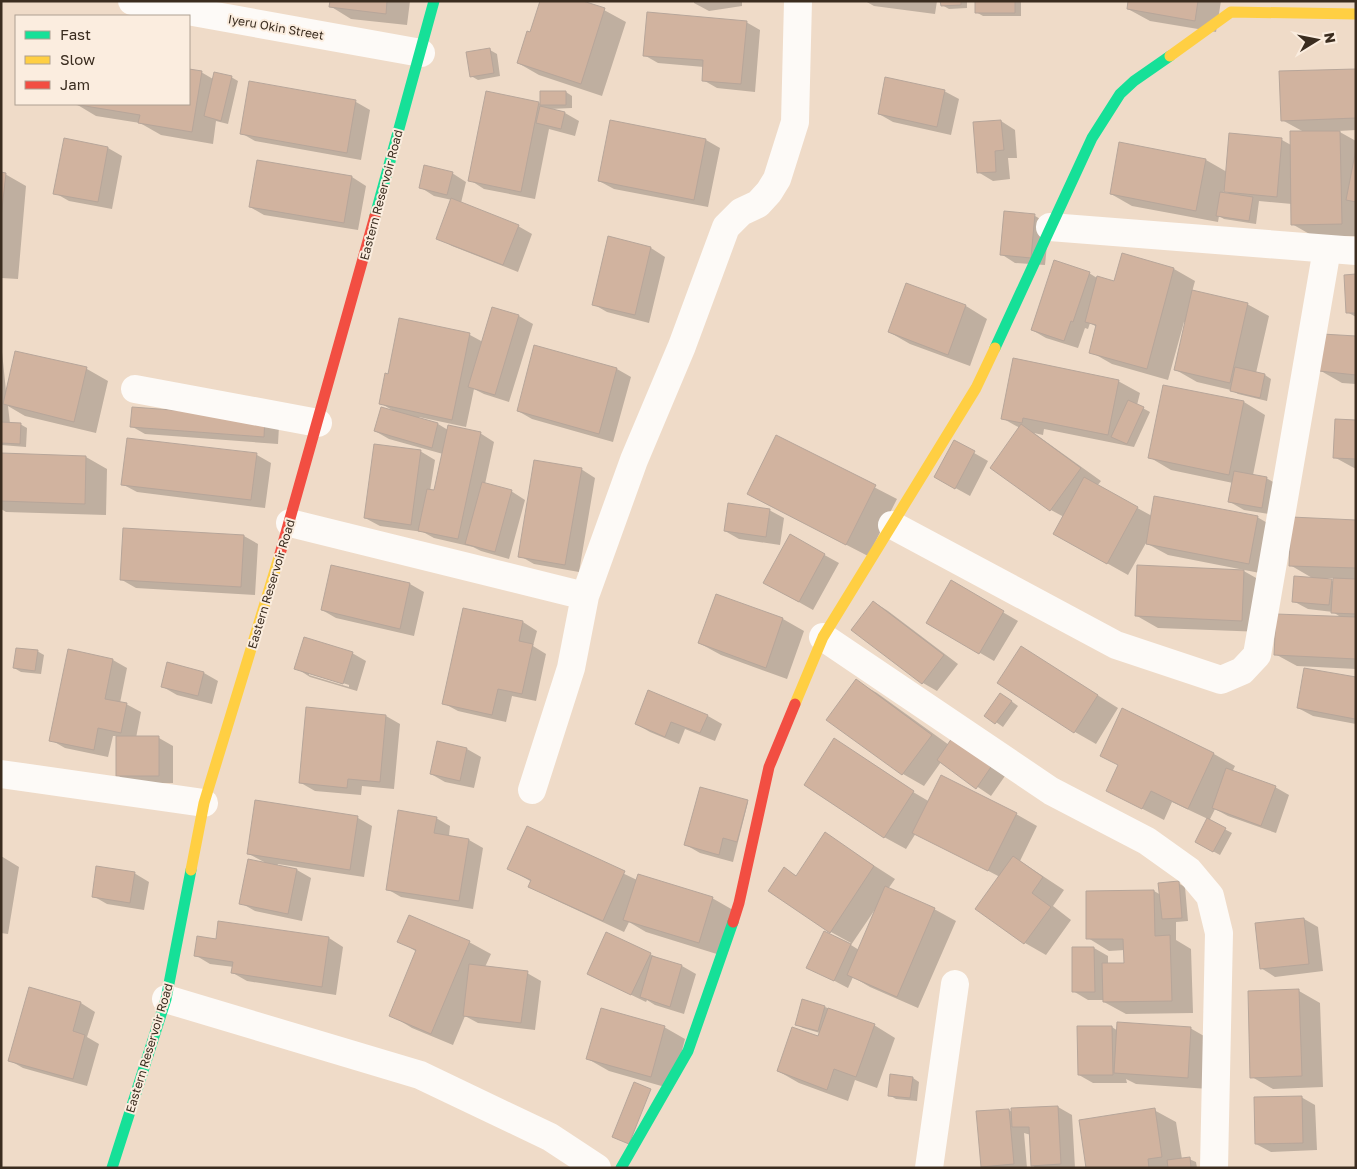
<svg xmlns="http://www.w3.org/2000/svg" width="1357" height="1169" font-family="'Golos Text',sans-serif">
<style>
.shadow{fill:#0003;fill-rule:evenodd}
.building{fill:#d1b39f;stroke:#b7a69a}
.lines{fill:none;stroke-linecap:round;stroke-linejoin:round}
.street{stroke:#fdfaf7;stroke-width:28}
.fast{stroke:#16e098;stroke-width:11}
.slow{stroke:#ffcf43;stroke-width:11}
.jam{stroke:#f24e42;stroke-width:11}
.labels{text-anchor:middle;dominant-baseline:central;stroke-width:4;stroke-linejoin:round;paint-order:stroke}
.street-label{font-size:12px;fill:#3a2c1f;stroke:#fbeddf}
</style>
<rect width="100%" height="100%" fill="#efdbc8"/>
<path class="shadow" d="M331 1H410L407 25 351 19 330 6Z
M694 1H742V6L709 11 694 3Z
M865 1H937L935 14 874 6Z
M942 1H967V8L949 9 942 5Z
M976 1H1021V16H983L976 12Z
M1130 1H1221L1216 32 1150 21 1128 9Z
M604 10 626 22 602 96 539 75 518 63 531 33Z
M746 22 760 30 755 92 717 88 703 80 704 67 658 63 644 55Z
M490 50 497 54 500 76 478 80 471 76Z
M189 70 201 72 213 79 231 77 238 81 228 124 216 121 213 144 161 135 140 123 96 116 76 104H189Z
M1356 70V130L1338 131 1356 141V236H1313L1292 224V204L1259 201 1256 224 1224 219 1219 216 1218 222 1132 206 1111 194 1206 160 1227 172 1282 140 1291 145 1304 132 1282 120ZM1224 190 1226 191 1232 195 1223 194Z
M250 83 356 102 370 110 361 160 255 141 241 133Z
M944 91 959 99 951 135 893 122 879 114Z
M566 92 572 96V108L550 109 565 113 579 121 575 136 549 129 535 199 484 189 470 180 539 103 541 104Z
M1001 121 1015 130 1017 158H1008L1010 179 993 181 978 172Z
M706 140 720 148 708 207 614 189 599 181Z
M108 148 122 156 112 209 69 201 55 193Z
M258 161 352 177 366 186 358 230 264 215 250 207Z
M452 173 466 182 461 203 518 226 532 234 518 272 452 246 438 238 452 200 434 196 420 187Z
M1 174H5L26 186 18 279 1 278Z
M1005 213 1035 216 1049 224 1045 265 1015 263 1001 254Z
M609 238 651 248 665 257 649 323 607 312 593 304Z
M1174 269 1195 281 1192 292 1247 304 1269 316 1256 373 1265 375 1271 379 1267 401 1238 394 1231 390 1197 382 1176 370 1186 323 1184 322 1168 380 1112 364 1091 352 1097 327 1090 323 1088 329 1085 328 1078 348 1046 338 1032 330 1089 273 1097 278 1115 282Z
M1356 275V317L1347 312Z
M906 284 966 306 987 319 970 366 910 344 889 332Z
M519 316 533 324 509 402 484 394 474 389 466 427 419 417V419L438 424 448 430 480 433 494 442 485 484 511 491 525 500 509 559 481 551 473 547 434 538 423 532 380 526 365 518 420 451 435 460 430 491 435 492 443 454 389 439 375 431 392 410 380 403 388 375 400 319 470 335 483 342Z
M1356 338V384L1342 383 1321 371Z
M1 342 6 391 87 369 108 381 96 433 25 416 8 406 10 424H20L27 428 26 447 1 445Z
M535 346 617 369 631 377 613 442 532 419 518 411Z
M1118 381 1140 393 1137 405 1150 412 1134 447 1044 429 1043 435 1034 433 1101 481 1097 486 1152 516 1257 517 1278 529 1270 575 1168 555 1146 543 1128 575 1055 534 1064 517 1051 510 1020 428 1002 418Z
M1164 386 1244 402 1265 415 1253 475 1266 478 1281 486 1276 515 1244 510 1230 502 1233 483 1171 470 1149 457Z
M1356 421V469L1334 457Z
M131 426H279L278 444 145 434Z
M777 437 897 499 868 556 748 494Z
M955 442 988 461 970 496 950 485Z
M1 454 86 457 107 469 106 515 6 512 1 509Z
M257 455 271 463 265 508 137 492 122 484Z
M581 469 595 478 579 572 534 564 520 556Z
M769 510 784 518 780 545 739 539 725 531Z
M1356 521V669L1297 666 1275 654 1342 618 1333 612 1308 609 1293 601 1314 579 1290 565ZM1327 578H1334V582Z
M244 536 258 544 255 595 136 588 122 580Z
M790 536 839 563 813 610 779 591Z
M332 566 410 584 424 592 414 636 336 618 322 610Z
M1242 570 1265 583 1263 632 1158 628 1137 616Z
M951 582 1018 621 994 661 927 622Z
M716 595 783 619 804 631 787 679 721 655 699 643Z
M874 602 888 611 958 664 937 691 923 683Z
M523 622 537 631 533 646 546 654 536 701 512 696 506 722 458 711 443 703Z
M1021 647 1118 708 1096 744 1075 732Z
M37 651 44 655 41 674 21 672 14 668Z
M69 651 113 660 127 668 120 703 126 704 141 712 136 738H159L173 746V783H131L117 775V736H113L108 757 65 748 51 740Z
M352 653 366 661 357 691 310 677 296 668ZM309 672 349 685V687L309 675Z
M168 664 204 673 218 681 212 704 177 695 163 687Z
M1356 679V724L1313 716 1298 708Z
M856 681 877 693 949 745 952 740 1005 776 991 796 941 762 924 786 903 774 828 720Z
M1007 698 1018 706 1003 727 986 715Z
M1123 710 1214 754 1235 766 1232 772 1275 787 1289 795 1276 833 1228 816 1215 809 1209 821 1232 833 1220 855 1196 842 1208 819 1172 802 1164 820 1108 791 1119 766Z
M386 716 400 724 394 789 362 786 361 795 315 791 301 783Z
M708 716 722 724 715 741 685 729 679 744 650 732 636 724Z
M438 742 467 749 481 757 474 788 445 782 431 774Z
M855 752 909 788 908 789 930 802 1016 814 1037 826 1020 861 1064 890 1053 906 1071 920 1046 955 1025 943 1000 877 916 833 906 849 884 837Z
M748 802 733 862 700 853 686 845Z
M358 818 372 826 364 877 278 864 277 866 297 870 311 878 302 921 255 911 241 903 266 863 249 854Z
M436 818 450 826 449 836 469 840 483 848 473 909 401 897 387 889Z
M528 828 637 880 712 898 733 910 720 955 646 932 629 922 624 932 551 898 530 886 532 882 509 869Z
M825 834 895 879 888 889 934 909 956 921 918 1008 870 987 853 977 848 988 808 967 824 933 850 945 851 943 831 932 770 890 784 869 797 876ZM876 908 859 950 851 945Z
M1 856 19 867 8 934 1 933Z
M134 873 149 882 144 910 107 904 93 896Z
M1178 883 1185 887 1188 921 1176 922V940L1191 949 1193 1013 1126 1014 1104 1002V1000H1088L1073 991 1094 948 1108 956V964H1125V950L1109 951 1088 938 1087 892 1154 891 1161 895Z
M1304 919 1318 927 1323 971 1275 977 1261 968Z
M219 922 329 938 343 947 336 995 247 981 233 973 234 967 210 964 195 955 217 940Z
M399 941 469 942 491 954 485 967 527 973 541 981 535 1030 478 1023 465 1016 453 1045 412 1028 391 1015 417 952Z
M650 954 660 959 682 966 696 974 684 1014 655 1005 647 1000 646 1002 588 974Z
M30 989 81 1003 95 1012 87 1037 99 1044 87 1086 23 1068 9 1060Z
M1299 991 1320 1003 1323 1087 1273 1089 1252 1077Z
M825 1007 874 1025 895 1038 877 1088 855 1080 848 1101 799 1083 778 1071 819 1038 820 1033 803 1028 796 1024Z
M664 1027 685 1039 672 1089 609 1071 588 1059Z
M1112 1027 1118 1031 1190 1028 1211 1040 1209 1089 1136 1084 1126 1079 1127 1083H1093L1079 1075Z
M913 1078 919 1082 917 1101 896 1099 889 1095Z
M1301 1097 1315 1105 1317 1150 1271 1152 1256 1144Z
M1058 1107 1072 1115 1075 1168H1036L1032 1165 1031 1135 1024 1133 1027 1168H985L982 1166 1009 1110 1012 1112Z
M1154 1110 1176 1122 1182 1159H1189L1196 1162 1197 1168H1087Z"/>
<path class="building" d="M330 1H387L386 14 329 7Z
M540 1H583L605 8 581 84 517 63 527 31 530 32Z
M940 1H961V5L941 6Z
M975 1H1015V13H975Z
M1128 1H1198L1195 21 1127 9Z
M647 12 747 21 741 84 702 81 703 60 643 56Z
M490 48 494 73 470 77 466 52Z
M189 69 202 71 192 132 138 123 140 115 73 104H189Z
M1356 69V118L1281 121 1279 71Z
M214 72 232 76 221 121 204 116Z
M885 77 945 90 937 127 878 114Z
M249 81 356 100 347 153 240 134Z
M486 91 539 102 521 192 468 181Z
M540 91H566V105H540Z
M540 106 565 112 561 129 536 123Z
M610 120 706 139 694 200 598 181Z
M1001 120 1004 150 995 151 996 172 977 173 973 122Z
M1290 131H1340L1342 224 1291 225Z
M1229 133 1282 138 1277 197 1224 192Z
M64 138 108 147 98 202 53 194Z
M1119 142 1206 159 1196 211 1110 194Z
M1356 149V202L1346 200Z
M257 160 352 176 344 223 249 207Z
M424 165 453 172 447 195 419 188Z
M1 172 6 173 1 218Z
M1220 192 1253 197 1249 221 1216 216Z
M451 198 519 225 503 265 436 239Z
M1004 211 1035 214 1031 258 1000 255Z
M608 236 651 247 635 315 592 305Z
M1122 253 1174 268 1147 369 1089 353 1096 325 1085 322 1097 276 1114 281Z
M1054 260 1090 272 1073 322 1071 321 1064 341 1031 330Z
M1356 274V313H1346L1344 275Z
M906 283 966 305 948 355 888 332Z
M1192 290 1248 303 1230 383 1174 370Z
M492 307 519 315 495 395 468 387Z
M399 318 470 333 452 420 379 404 385 373 388 374Z
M1322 334 1356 336V375L1319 371Z
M534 345 617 368 599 434 517 411Z
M15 351 87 367 74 422 3 404Z
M1013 358 1119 380 1108 435 1023 418 1022 423 1001 419Z
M1235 367 1265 374 1260 398 1230 391Z
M1163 385 1244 401 1229 475 1148 458Z
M1128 400 1144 407 1127 444 1111 437Z
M132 407 265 417 264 437 130 427Z
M381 407 438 423 432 448 374 431Z
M1335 419 1356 420V459L1333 458Z
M1 422 21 423 20 444 1 443Z
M1021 424 1081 468 1050 511 990 468Z
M448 425 481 432 458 539 418 531 427 489 434 490Z
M776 435 876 485 846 545 747 494Z
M127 438 257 453 251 500 121 485Z
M954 440 975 451 955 489 934 477Z
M374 444 421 450 411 525 364 518Z
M1 453 86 456 85 504 1 501Z
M534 460 582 468 565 565 518 557Z
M1234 471 1267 477 1262 508 1228 502Z
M1084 477 1138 507 1107 564 1053 534Z
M482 482 512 490 495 552 465 544Z
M1154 496 1258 516 1249 564 1146 544Z
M728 503 770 509 766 537 724 531Z
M1291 517 1356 520V568L1289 566Z
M123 528 244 535 241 587 120 580Z
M790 534 825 554 799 602 763 583Z
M331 565 410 583 400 629 321 610Z
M1137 565 1244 570 1242 621 1135 616Z
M1294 576 1332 579 1329 605 1292 602Z
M1333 578 1356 579V614L1331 613Z
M951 580 1004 611 979 654 926 623Z
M716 594 783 618 766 668 698 643Z
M873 601 944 655 922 684 851 630Z
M463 608 523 621 519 641 533 644 522 694 498 689 492 715 442 704Z
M1276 614 1356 617V659L1274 655Z
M304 637 353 652 343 684 294 669Z
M1021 646 1098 695 1074 733 997 683Z
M16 648 38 650 35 671 13 668Z
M68 649 113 659 105 699 127 703 121 733 98 728 94 750 49 741Z
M167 662 204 672 198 696 161 687Z
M1304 668 1356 677 1355 719 1297 708Z
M856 679 932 735 902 775 826 720Z
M648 690 708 715 700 733 671 722 665 737 635 724Z
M1000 693 1012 701 995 724 984 716Z
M306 707 386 715 380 782 348 779 347 788 299 783Z
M1122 708 1214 753 1188 809 1151 791 1142 809 1106 791 1118 765 1100 756Z
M116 736H159V776H116Z
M834 738 914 791 884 838 804 785Z
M952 738 991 767 976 789 937 760Z
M437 741 467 748 460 781 430 774Z
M1226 768 1276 786 1261 826 1212 808Z
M941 775 1017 813 988 871 912 833Z
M700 787 748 800 737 842 723 838 719 855 684 845Z
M255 800 358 816 350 870 247 854Z
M398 810 437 817 434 833 469 839 459 901 386 890Z
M1207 818 1226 828 1213 852 1195 842Z
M527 826 625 871 603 921 528 887 531 880 507 869Z
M825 832 874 866 830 933 768 891 784 867 796 876Z
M1013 856 1043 877 1032 893 1051 907 1024 944 975 909Z
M248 859 297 869 288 914 239 904Z
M96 866 135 872 130 903 92 897Z
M638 874 713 897 699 943 623 920Z
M1179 881 1182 918 1162 919 1158 883Z
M885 886 935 908 897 997 847 975Z
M1154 890 1155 936 1170 935 1172 1001 1103 1002 1102 963H1124L1123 939H1086V891Z
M409 915 470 941 431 1034 389 1016 416 950 397 942Z
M1304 918 1309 964 1260 969 1255 923Z
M218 921 329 937 322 987 231 973 233 962 194 956 197 936 216 939Z
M824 931 851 944 834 981 806 968Z
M606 932 651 953 631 995 587 974Z
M1072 947H1094L1095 992H1072Z
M652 956 682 965 670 1007 640 997Z
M469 964 528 971 521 1023 463 1016Z
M29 987 81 1002 73 1031 85 1035 73 1079 8 1061Z
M1299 989 1302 1076 1250 1078 1248 991Z
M802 999 825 1006 818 1031 795 1025Z
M601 1008 665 1026 651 1077 586 1059Z
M828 1008 875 1024 856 1077 834 1069 827 1090 777 1071 792 1027 818 1036Z
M1117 1022 1191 1027 1188 1078 1114 1073Z
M1077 1026H1112L1113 1075H1078Z
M890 1074 913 1077 910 1098 888 1096Z
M634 1082 651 1089 629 1144 612 1137Z
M1302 1096 1303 1143 1255 1144 1254 1097Z
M1058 1106 1061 1164 1031 1166 1029 1127H1012L1011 1108Z
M1155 1108 1162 1157 1148 1159 1149 1168H1086L1079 1120Z
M1009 1109 1014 1164 981 1167 976 1111Z
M1190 1157 1191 1168H1168L1167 1160Z"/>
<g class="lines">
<path class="street" d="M132 1 421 53
M1050 227 1356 251
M135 389 318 423
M290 523 585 596
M892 525 1116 645 1221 680 1242 671 1257 655 1327 249
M823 637 1051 791 1147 841 1189 871 1210 896 1219 933 1214 1168
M1 774 204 803
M532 790 571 668 585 596 634 460 682 346 726 227 741 212 758 204 769 192 777 179 795 122 798 1
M166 999 420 1075 550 1137 597 1168
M929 1168 955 984"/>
<path class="fast" d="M375 216 434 1
M995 348 1092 138 1120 94 1134 81 1170 56
M112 1168 166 999 191 870
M621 1168 688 1051 733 922"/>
<path class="slow" d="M1170 56 1231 12 1356 14
M795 704 823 637 976 388 995 348
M191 870 204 803 280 554"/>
<path class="jam" d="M280 554 375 216
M733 922 739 903 769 767 795 704"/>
</g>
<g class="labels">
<g class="street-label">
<text transform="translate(276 27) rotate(10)">Iyeru Okin Street</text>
<text transform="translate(381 195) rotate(-75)">Eastern Reservoir Road</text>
<text transform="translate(271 584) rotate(-73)">Eastern Reservoir Road</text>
<text transform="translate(149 1048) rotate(-73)">Eastern Reservoir Road</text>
</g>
</g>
<rect width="1357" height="1169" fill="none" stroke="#3a2c1f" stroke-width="5"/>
<rect x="15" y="15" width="175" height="90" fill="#fbeddf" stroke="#aea092"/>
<rect x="25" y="31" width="25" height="8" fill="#16e098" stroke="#aea092"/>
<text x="60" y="40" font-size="15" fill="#3a2c1f">Fast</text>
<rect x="25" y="56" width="25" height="8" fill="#ffcf43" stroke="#aea092"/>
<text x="60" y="65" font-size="15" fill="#3a2c1f">Slow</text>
<rect x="25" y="81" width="25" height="8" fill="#f24e42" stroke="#aea092"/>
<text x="60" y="90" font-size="15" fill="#3a2c1f">Jam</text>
<g transform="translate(1317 40) rotate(80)" stroke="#fbeddf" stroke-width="4" paint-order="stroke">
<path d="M0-4L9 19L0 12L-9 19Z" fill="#3a2c1f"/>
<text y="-8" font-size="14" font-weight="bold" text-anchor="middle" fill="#3a2c1f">N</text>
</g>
</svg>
